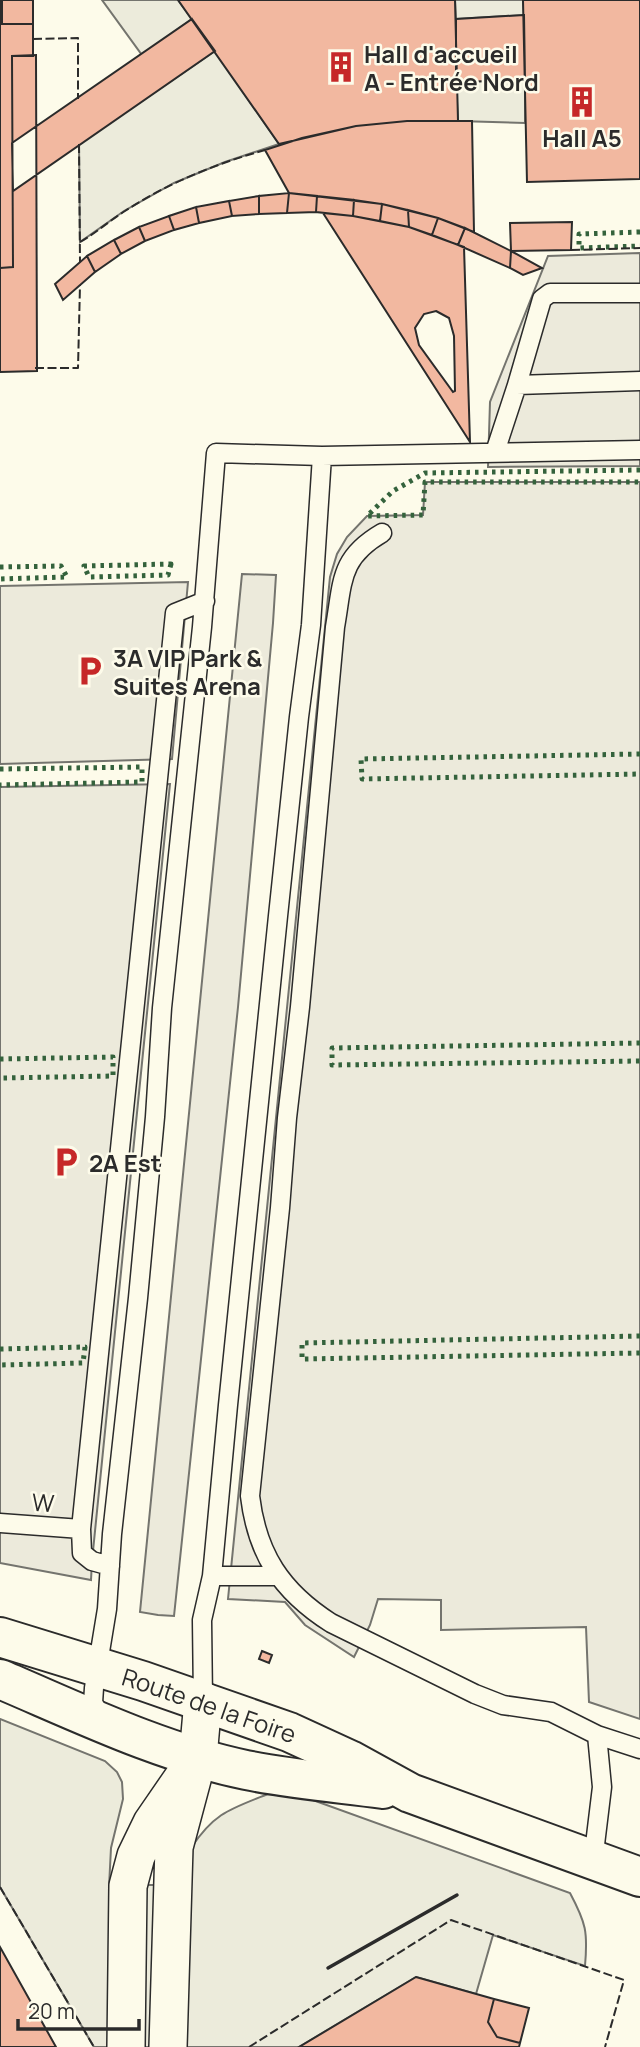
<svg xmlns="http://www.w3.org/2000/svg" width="640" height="2047" font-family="Manrope,sans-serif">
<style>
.green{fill:#ecebdb;stroke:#74746e;stroke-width:2}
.parking{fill:#eceadb;stroke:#74746e;stroke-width:2}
.building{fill:#f2b8a0;stroke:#2b2b2b;stroke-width:2;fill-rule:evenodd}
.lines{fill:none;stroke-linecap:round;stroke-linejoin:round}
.lane-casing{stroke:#2b2b2b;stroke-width:21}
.street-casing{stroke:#2b2b2b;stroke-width:40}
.secondary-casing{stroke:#2b2b2b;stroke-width:42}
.lane{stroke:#fdfbea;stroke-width:18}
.street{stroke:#fdfbea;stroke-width:37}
.secondary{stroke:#fdfbea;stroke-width:38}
.hedge{stroke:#34623c;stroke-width:5;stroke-dasharray:3.5 5;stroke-linecap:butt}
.fence{stroke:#2b2b2b;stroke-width:2;stroke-dasharray:9 3.5;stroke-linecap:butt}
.wall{stroke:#2b2b2b;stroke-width:3.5}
.labels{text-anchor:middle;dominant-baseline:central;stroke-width:5;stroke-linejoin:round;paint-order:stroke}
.poi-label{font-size:24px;font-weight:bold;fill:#2b2b2b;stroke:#fdfbea;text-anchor:start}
.street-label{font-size:24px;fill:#2b2b2b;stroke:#fdfbea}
</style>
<rect width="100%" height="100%" fill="#fdfbea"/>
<path class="green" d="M102 0H178L192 19 142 55Z
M455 0H523L524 15 456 19Z
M215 51 279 144 225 162 174 183 124 211 80 242 79 144Z
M525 80V123L458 121 456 82Z
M0 1719 105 1761 117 1772 122 1782 123 1799 111 1848 109 1887 117 1893 112 2047H94L0 1887Z
M268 1794 310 1799 570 1893C586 1923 588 1932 585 1966L493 1935 476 1994 416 1977 299 2047H181L191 1848C214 1813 230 1809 268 1794Z
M148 1885H155L157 2047H138L143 1887Z"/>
<path class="parking" d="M640 253V466L488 467 490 402 548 256Z
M425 482H640V1719L589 1702 586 1627 441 1630V1600L378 1599 370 1625 354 1657 305 1625 285 1602 228 1599 330 577 337 554 347 537 367 516 423 515Z
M242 574 276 575 273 623 238 1007 174 1616 158 1615 140 1612Z
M188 582 172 759 0 764V586Z
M170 784 92 1561 91 1580 0 1563V787Z"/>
<path class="building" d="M0 0H2V24H33V56H12L13 267 0 268Z
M2 0H33V24H2Z
M178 0H455L458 121H407L356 126 279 144Z
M523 0H640V179L527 182Z
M524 15 525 80 456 82V19Z
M192 19 215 51 13 191 12 143Z
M36 55 37 371 0 372V268L13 267 12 56Z
M407 121H472L474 232 438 218 382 204 289 193 265 150 302 138 356 126Z
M289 193 287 213 259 214V196Z
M289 193 317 196 316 212 287 213Z
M259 196V214L232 216 229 201Z
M317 196 354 200 353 216 316 212Z
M354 200 382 204 380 221 353 216Z
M229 201 232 216 199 223 196 207Z
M382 204 408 210 409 227 380 221Z
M196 207 199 223 174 230 169 216Z
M408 210 438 218 432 235 409 227Z
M323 213 353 216 409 227 464 247 470 442ZM436 311 449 318 454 336 455 391 453 392 419 345 415 328 424 314Z
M169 216 174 230 145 241 139 227Z
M438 218 465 228 458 245 432 235Z
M572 222 571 250 511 251 510 223Z
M139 227 145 241 121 254 114 240Z
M465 228 511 251 510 268 458 245Z
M114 240 121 254 95 272 87 256Z
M511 251 542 268 523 275 510 268Z
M87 256 95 272 63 300 55 284Z
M262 1651 272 1655 269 1663 259 1659Z
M0 1947 56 2047H0Z
M416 1977 494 1999 488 2022 497 2037 520 2043 519 2047H299Z
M494 1999 529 2008 520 2043 497 2037 488 2022Z"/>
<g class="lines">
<defs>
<path id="lane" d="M517 385 542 299 550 293H640
M495 452 517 385 640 381
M382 533C339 558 343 582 335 627L300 1007 287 1118 280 1208 250 1496C257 1554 281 1591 331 1623L475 1694 503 1705 551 1712 597 1735 602 1787 593 1861
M0 1523 81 1529
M110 1566 92 1561 82 1553 81 1529 175 613 205 601
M212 1576H279
M203 1701 202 1620 212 1576 228 1405 278 916 299 717 311 625 322 456
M102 1718 93 1703 94 1688 107 1609 112 1534 138 1298 155 1117 162 1008 202 627 216 453 322 456 640 450
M597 1735 640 1749"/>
<path id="street" d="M126 2047 128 1886 136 1856 152 1823 183 1778
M168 2047 174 1847 198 1757 203 1701"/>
<g id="secondary">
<path id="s1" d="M0 1637 143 1681 289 1732 350 1760 410 1793 640 1877"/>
<path d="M0 1679C80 1713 160 1752 246 1770 290 1779 338 1783 383 1789"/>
</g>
</defs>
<use href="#lane" class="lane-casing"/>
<use href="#street" class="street-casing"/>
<use href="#secondary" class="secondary-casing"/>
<use href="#lane" class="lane"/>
<use href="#street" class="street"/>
<use href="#secondary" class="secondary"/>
<path class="hedge" d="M640 232 579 234V248L640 246
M640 470 425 473 393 491 367 516 423 515 425 482H640
M171 564 168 575 89 577 84 566Z
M0 567 61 566 67 577 0 579
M640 754 361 759 362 779 640 774
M0 769 142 767V782L0 785
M640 1043 332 1048V1065L640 1061
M0 1059 113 1057V1076L0 1078
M640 1336 302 1343V1359L640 1353
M0 1349 85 1347 83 1363 0 1365"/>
<path class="fence" d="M33 39 78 38V99
M79 144 80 262
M80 242C96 233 109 221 125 211 168 183 215 164 265 150
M571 250 640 248
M35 368H78L80 285
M0 1887 94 2047
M249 2047 451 1920 624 1980 605 2047"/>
<path class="wall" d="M328 1968 457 1895"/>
</g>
<defs>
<symbol id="building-bare" viewBox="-9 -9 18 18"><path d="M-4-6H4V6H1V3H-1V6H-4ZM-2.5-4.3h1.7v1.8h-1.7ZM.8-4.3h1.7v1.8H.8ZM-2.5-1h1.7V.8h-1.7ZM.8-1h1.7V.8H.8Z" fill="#c62828" stroke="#fdfbea" stroke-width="2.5" paint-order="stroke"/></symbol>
<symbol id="parking-bare" viewBox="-9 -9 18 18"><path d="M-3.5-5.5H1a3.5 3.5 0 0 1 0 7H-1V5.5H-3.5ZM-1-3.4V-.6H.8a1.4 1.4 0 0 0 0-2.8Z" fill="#c62828" stroke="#fdfbea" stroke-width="2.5" paint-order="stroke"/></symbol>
</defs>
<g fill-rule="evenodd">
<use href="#building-bare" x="319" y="45" width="44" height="44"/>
<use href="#building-bare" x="560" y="80" width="44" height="44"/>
<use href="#parking-bare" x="68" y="649" width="44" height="44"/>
<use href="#parking-bare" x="44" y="1140" width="44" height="44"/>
</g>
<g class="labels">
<g class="poi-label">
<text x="364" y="53">Hall d'accueil<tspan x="364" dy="28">A - Entrée Nord</tspan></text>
<text x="582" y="137" text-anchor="middle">Hall A5</text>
<text x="113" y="657">3A VIP Park &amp;<tspan x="113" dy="28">Suites Arena</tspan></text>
<text x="89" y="1162">2A Est</text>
</g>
<g class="street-label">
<text transform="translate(43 1502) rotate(4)">W</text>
<text stroke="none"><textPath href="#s1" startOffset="220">Route de la Foire</textPath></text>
</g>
</g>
<path d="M18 2019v10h121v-10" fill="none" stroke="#2b2b2b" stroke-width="3.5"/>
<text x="28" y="2019" font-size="21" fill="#2b2b2b" stroke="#fdfbea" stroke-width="5" paint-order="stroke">20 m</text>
</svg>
